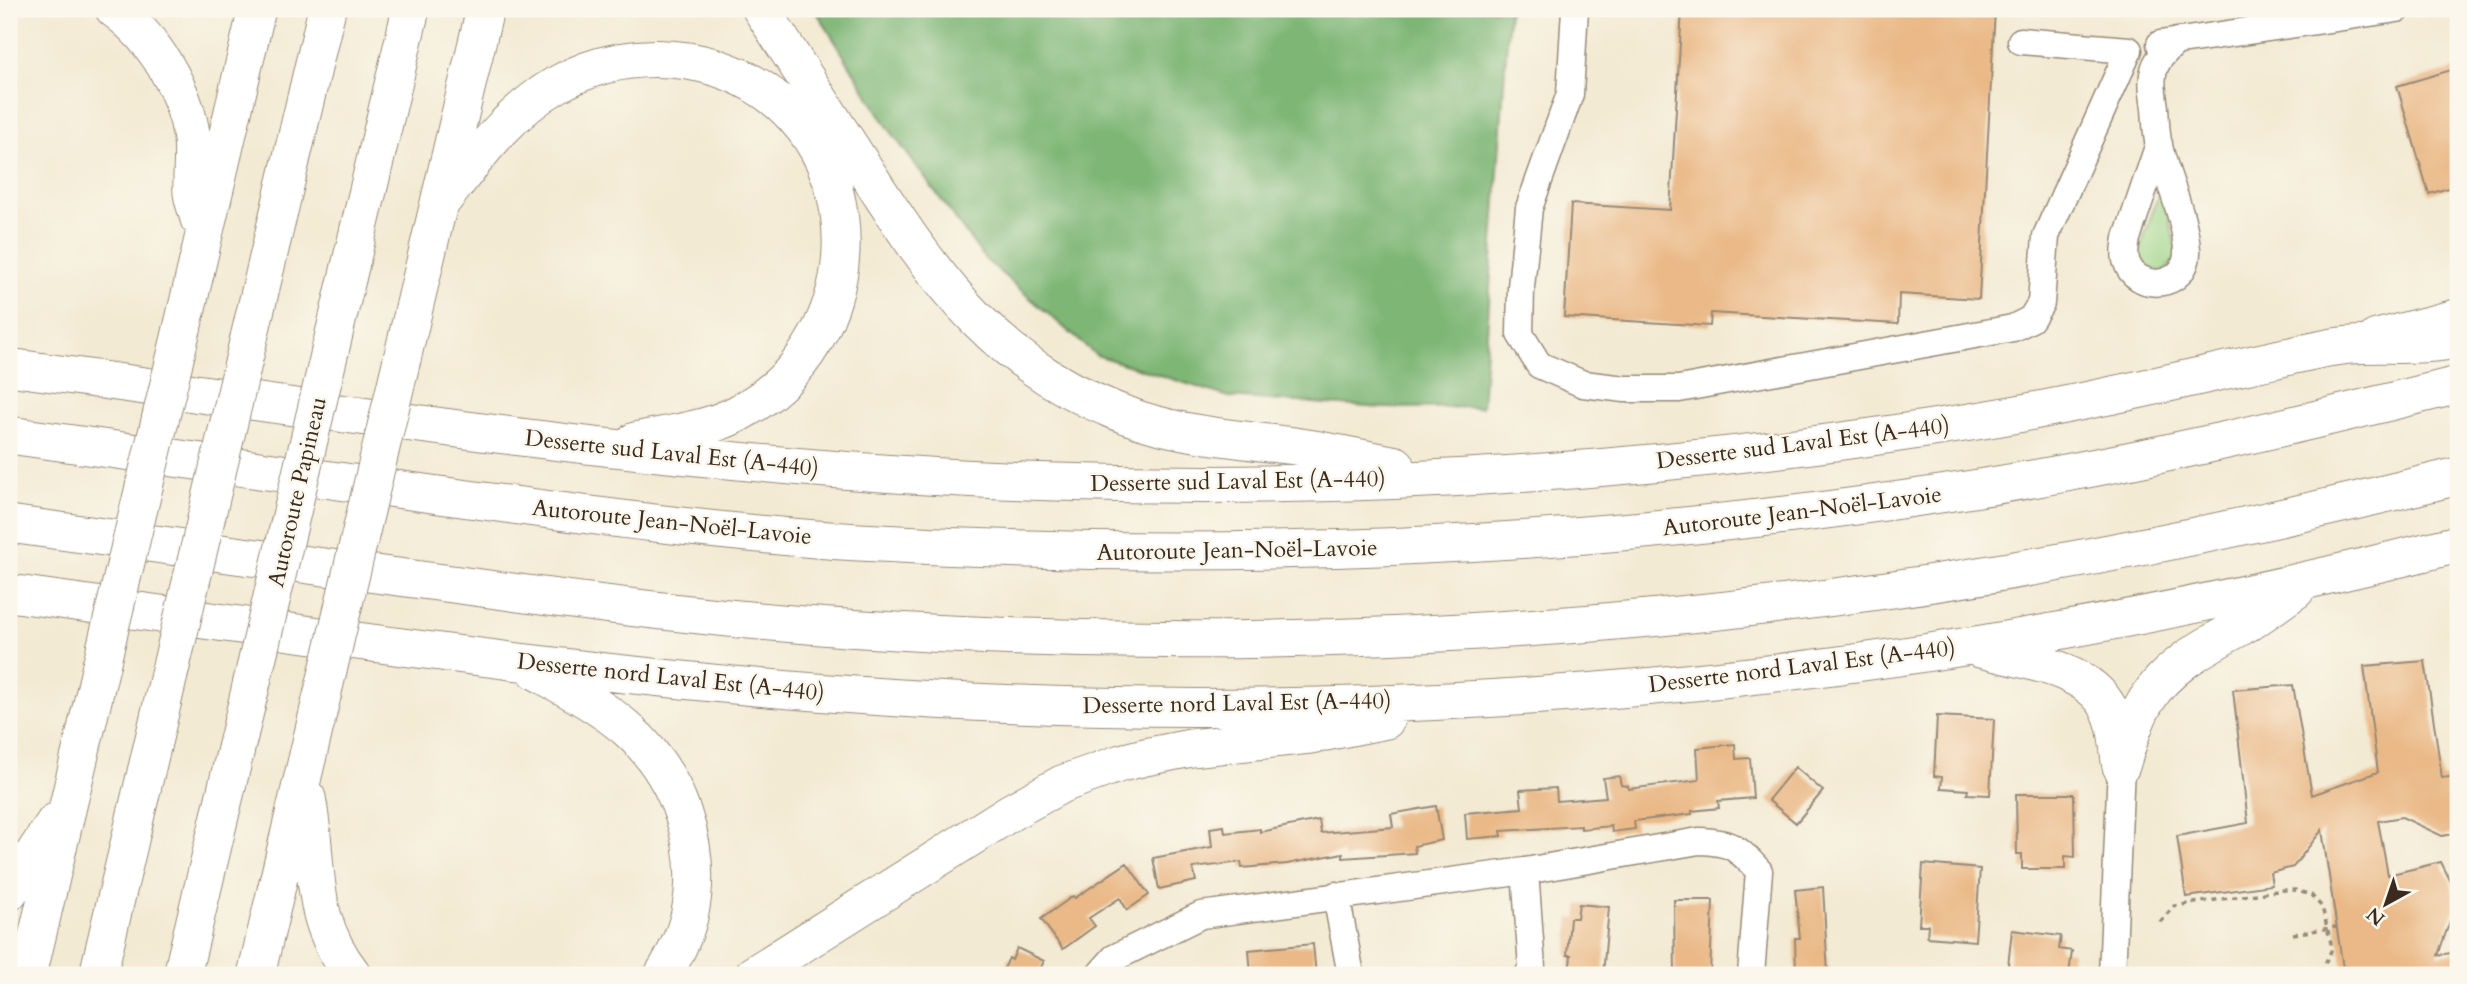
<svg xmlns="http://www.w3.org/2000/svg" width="2467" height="984" font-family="Cardo,serif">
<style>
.green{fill:#9cd487;stroke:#6c7f52;stroke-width:2}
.forest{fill:#7db674;stroke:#5c7049;stroke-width:2}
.building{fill:#eab987}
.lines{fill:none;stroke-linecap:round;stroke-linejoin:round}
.minor-casing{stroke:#978a78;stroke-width:29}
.major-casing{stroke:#978a78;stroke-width:34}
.highway-casing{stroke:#978a78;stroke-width:39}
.path{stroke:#978a78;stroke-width:3.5;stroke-dasharray:5 5;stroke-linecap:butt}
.minor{stroke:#fff;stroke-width:26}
.major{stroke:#fff;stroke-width:32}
.highway{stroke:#fff;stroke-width:37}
.highway-bridge-casing{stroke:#978a78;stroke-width:39;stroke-linecap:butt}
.highway-bridge{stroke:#fff;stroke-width:37}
.labels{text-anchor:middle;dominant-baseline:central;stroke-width:5;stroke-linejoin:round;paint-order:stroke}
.street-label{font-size:23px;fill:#3b2a1e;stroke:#fbf7ec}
</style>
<rect width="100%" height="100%" fill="#fbf7ec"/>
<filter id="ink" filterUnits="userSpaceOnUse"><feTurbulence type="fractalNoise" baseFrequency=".0143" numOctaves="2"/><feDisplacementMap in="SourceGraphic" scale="14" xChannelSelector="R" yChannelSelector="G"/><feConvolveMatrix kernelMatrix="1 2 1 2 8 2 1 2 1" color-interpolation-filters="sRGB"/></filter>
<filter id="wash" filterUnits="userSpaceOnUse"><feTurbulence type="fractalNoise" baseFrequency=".00686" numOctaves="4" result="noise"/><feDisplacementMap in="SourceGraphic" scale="28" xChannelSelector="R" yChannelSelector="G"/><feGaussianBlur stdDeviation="1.57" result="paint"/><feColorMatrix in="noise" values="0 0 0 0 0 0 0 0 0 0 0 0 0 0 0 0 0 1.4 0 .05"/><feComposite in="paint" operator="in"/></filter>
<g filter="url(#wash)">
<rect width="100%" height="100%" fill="#f3ead3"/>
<path class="green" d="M2158 195H2163L2178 256 2164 272C2151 269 2142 268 2139 253Z"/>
<path class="forest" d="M815 9H1509L1482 407 1383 408 1229 397 1096 355 985 259 889 129Z"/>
<g id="blocks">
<path class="building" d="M1682 9H1995L1979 299 1899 294 1898 324 1711 313 1710 326 1564 317 1571 204 1670 210Z
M2458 68V185L2429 194 2397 86Z
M2425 661 2442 778 2458 776V833L2442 836 2402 817 2378 821 2388 875 2441 862 2451 882 2456 904 2438 955 2458 952V975H2344L2322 830 2293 867 2270 873 2272 885 2186 897 2177 836 2248 823 2233 690 2293 685 2312 795 2378 772 2364 666Z
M1937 716 1994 719 1990 795 1967 794 1968 790 1941 788 1942 777 1934 776Z
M1735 744 1736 759 1750 758 1753 798 1718 801 1719 808 1692 811V814L1634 821 1635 829 1612 832 1611 826 1581 829V826L1501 831 1502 836 1467 839 1465 813 1522 808 1520 790 1556 788 1557 801 1606 797 1603 778 1619 776 1621 785 1628 786 1629 789 1699 780 1697 748Z
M1795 767 1823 791 1796 823 1768 800Z
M2016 794H2074L2075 857 2065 856V869H2022V854H2017Z
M1436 806 1442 840 1414 846 1415 853 1343 858V853L1287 864 1242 868 1241 862 1193 868 1196 881 1159 889 1153 858 1212 847 1210 828 1224 826 1225 833 1260 829V832L1319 820 1321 833 1393 827 1391 814Z
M1127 863 1149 895 1127 910 1120 898 1089 918 1095 926 1063 949 1041 919 1073 896 1075 898Z
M1923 864 1980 869 1975 941 1927 937 1928 925H1919Z
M1823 887 1828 975H1796L1795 938H1800L1795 890Z
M1674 900H1713L1710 975H1675Z
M1579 904 1609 907 1603 975H1569L1571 955H1567L1570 918H1577Z
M2012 930 2061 936 2059 949 2072 951 2069 975H2007Z
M1313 944 1316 975H1286V971L1251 975 1249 950Z
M1017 948 1044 961 1039 972 1047 975H1001L1009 958 1012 960Z"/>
</g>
</g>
<g filter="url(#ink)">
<use href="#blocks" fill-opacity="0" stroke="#978a78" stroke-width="2"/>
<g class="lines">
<defs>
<path id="minor" d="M1575 9 1570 94 1529 208 1521 287 1520 334 1539 365 1583 384 1625 389H1679L2013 328 2031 319 2041 303 2046 236 2129 50 2021 41
M2160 44 2397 9
M2159 144 2127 238C2126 245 2124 253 2126 260 2135 294 2189 289 2187 250 2185 215 2167 180 2159 146 2156 134 2156 120 2155 108 2153 93 2149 75 2158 61 2163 53 2170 47 2177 41
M1525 871 1532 968 1528 975
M1336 895 1351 975
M1099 975 1114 958 1201 915 1525 871 1699 841C1731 842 1737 847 1759 871L1751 975
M2112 975 2121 766"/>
<path id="major" d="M2375 336 2458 315"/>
<path id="highway" d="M114 9C154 38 185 89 192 139 194 157 191 175 192 193 193 201 197 211 199 219
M761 9C795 61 828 113 862 165 938 284 1000 373 1140 420 1187 435 1237 439 1286 445 1323 449 1359 458 1396 465
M439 205C474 161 506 114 556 85 596 62 642 54 688 61 870 91 894 331 737 414 706 430 669 434 635 441
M182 329 257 9
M249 338 327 9
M330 351 411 9
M402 359 485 9
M9 367C357 415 704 471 1056 482 1365 492 1678 470 1983 420 2097 401 2209 373 2323 349 2367 339 2414 350 2458 339
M9 435C152 455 296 475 439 495 579 514 718 533 859 542 1228 563 1595 548 1960 491 2129 465 2293 426 2458 385
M9 524C156 544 304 565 452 584 583 602 714 619 846 628 1193 652 1543 639 1886 590 2079 563 2270 523 2458 476
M9 593C316 635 623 683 933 700 1305 721 1691 697 2058 631 2193 607 2326 577 2458 544
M1980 649C2021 660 2088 667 2109 709 2117 725 2118 744 2120 762
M536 671C566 688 599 705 626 728 678 773 705 849 689 917 684 938 674 957 663 975
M2121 766C2128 744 2134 721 2146 701 2168 665 2206 646 2242 626 2261 616 2278 602 2296 590
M307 798C320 865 306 916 353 975
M9 892 55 822
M28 975 101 666
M98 975 169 675
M182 975 251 686
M256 975 322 696
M753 975 1011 812 1062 784 1121 763 1145 757 1191 748 1310 735 1386 720"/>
</defs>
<use href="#minor" class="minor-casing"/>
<use href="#major" class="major-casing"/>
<use href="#highway" class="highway-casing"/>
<path class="path" d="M2160 922 2174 906 2284 890H2295L2311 895 2322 907 2331 943V951L2323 968 2324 975
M2293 934 2336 927
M2172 975 2173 972"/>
<use href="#minor" class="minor"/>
<use href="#major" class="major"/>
<use href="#highway" class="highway"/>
<defs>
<path id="highway-bridge" d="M101 666 182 329
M169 675 249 338
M251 686 330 351
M322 696 402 359"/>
</defs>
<use href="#highway-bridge" class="highway-bridge-casing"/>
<use href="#highway-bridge" class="highway-bridge"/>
</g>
</g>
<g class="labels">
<g class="street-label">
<text transform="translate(1803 443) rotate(-7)">Desserte sud Laval Est (A-440)</text>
<text transform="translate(672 453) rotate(6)">Desserte sud Laval Est (A-440)</text>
<text transform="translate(1238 481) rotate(-1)">Desserte sud Laval Est (A-440)</text>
<text transform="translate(297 492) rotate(-77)">Autoroute Papineau</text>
<text transform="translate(1802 511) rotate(-7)">Autoroute Jean-Noël-Lavoie</text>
<text transform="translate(672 522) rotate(6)">Autoroute Jean-Noël-Lavoie</text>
<text transform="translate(1237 550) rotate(-1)">Autoroute Jean-Noël-Lavoie</text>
<text transform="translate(1802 666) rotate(-7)">Desserte nord Laval Est (A-440)</text>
<text transform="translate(671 677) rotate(6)">Desserte nord Laval Est (A-440)</text>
<text transform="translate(1237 703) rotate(-1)">Desserte nord Laval Est (A-440)</text>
</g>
</g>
<rect width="2467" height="984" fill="none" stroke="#fbf7ec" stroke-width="35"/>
<g transform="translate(2386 904) rotate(220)" stroke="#fbf7ec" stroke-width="5" paint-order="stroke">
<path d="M0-5L12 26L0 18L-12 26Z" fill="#3b2a1e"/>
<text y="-10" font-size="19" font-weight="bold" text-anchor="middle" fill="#3b2a1e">N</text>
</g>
</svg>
